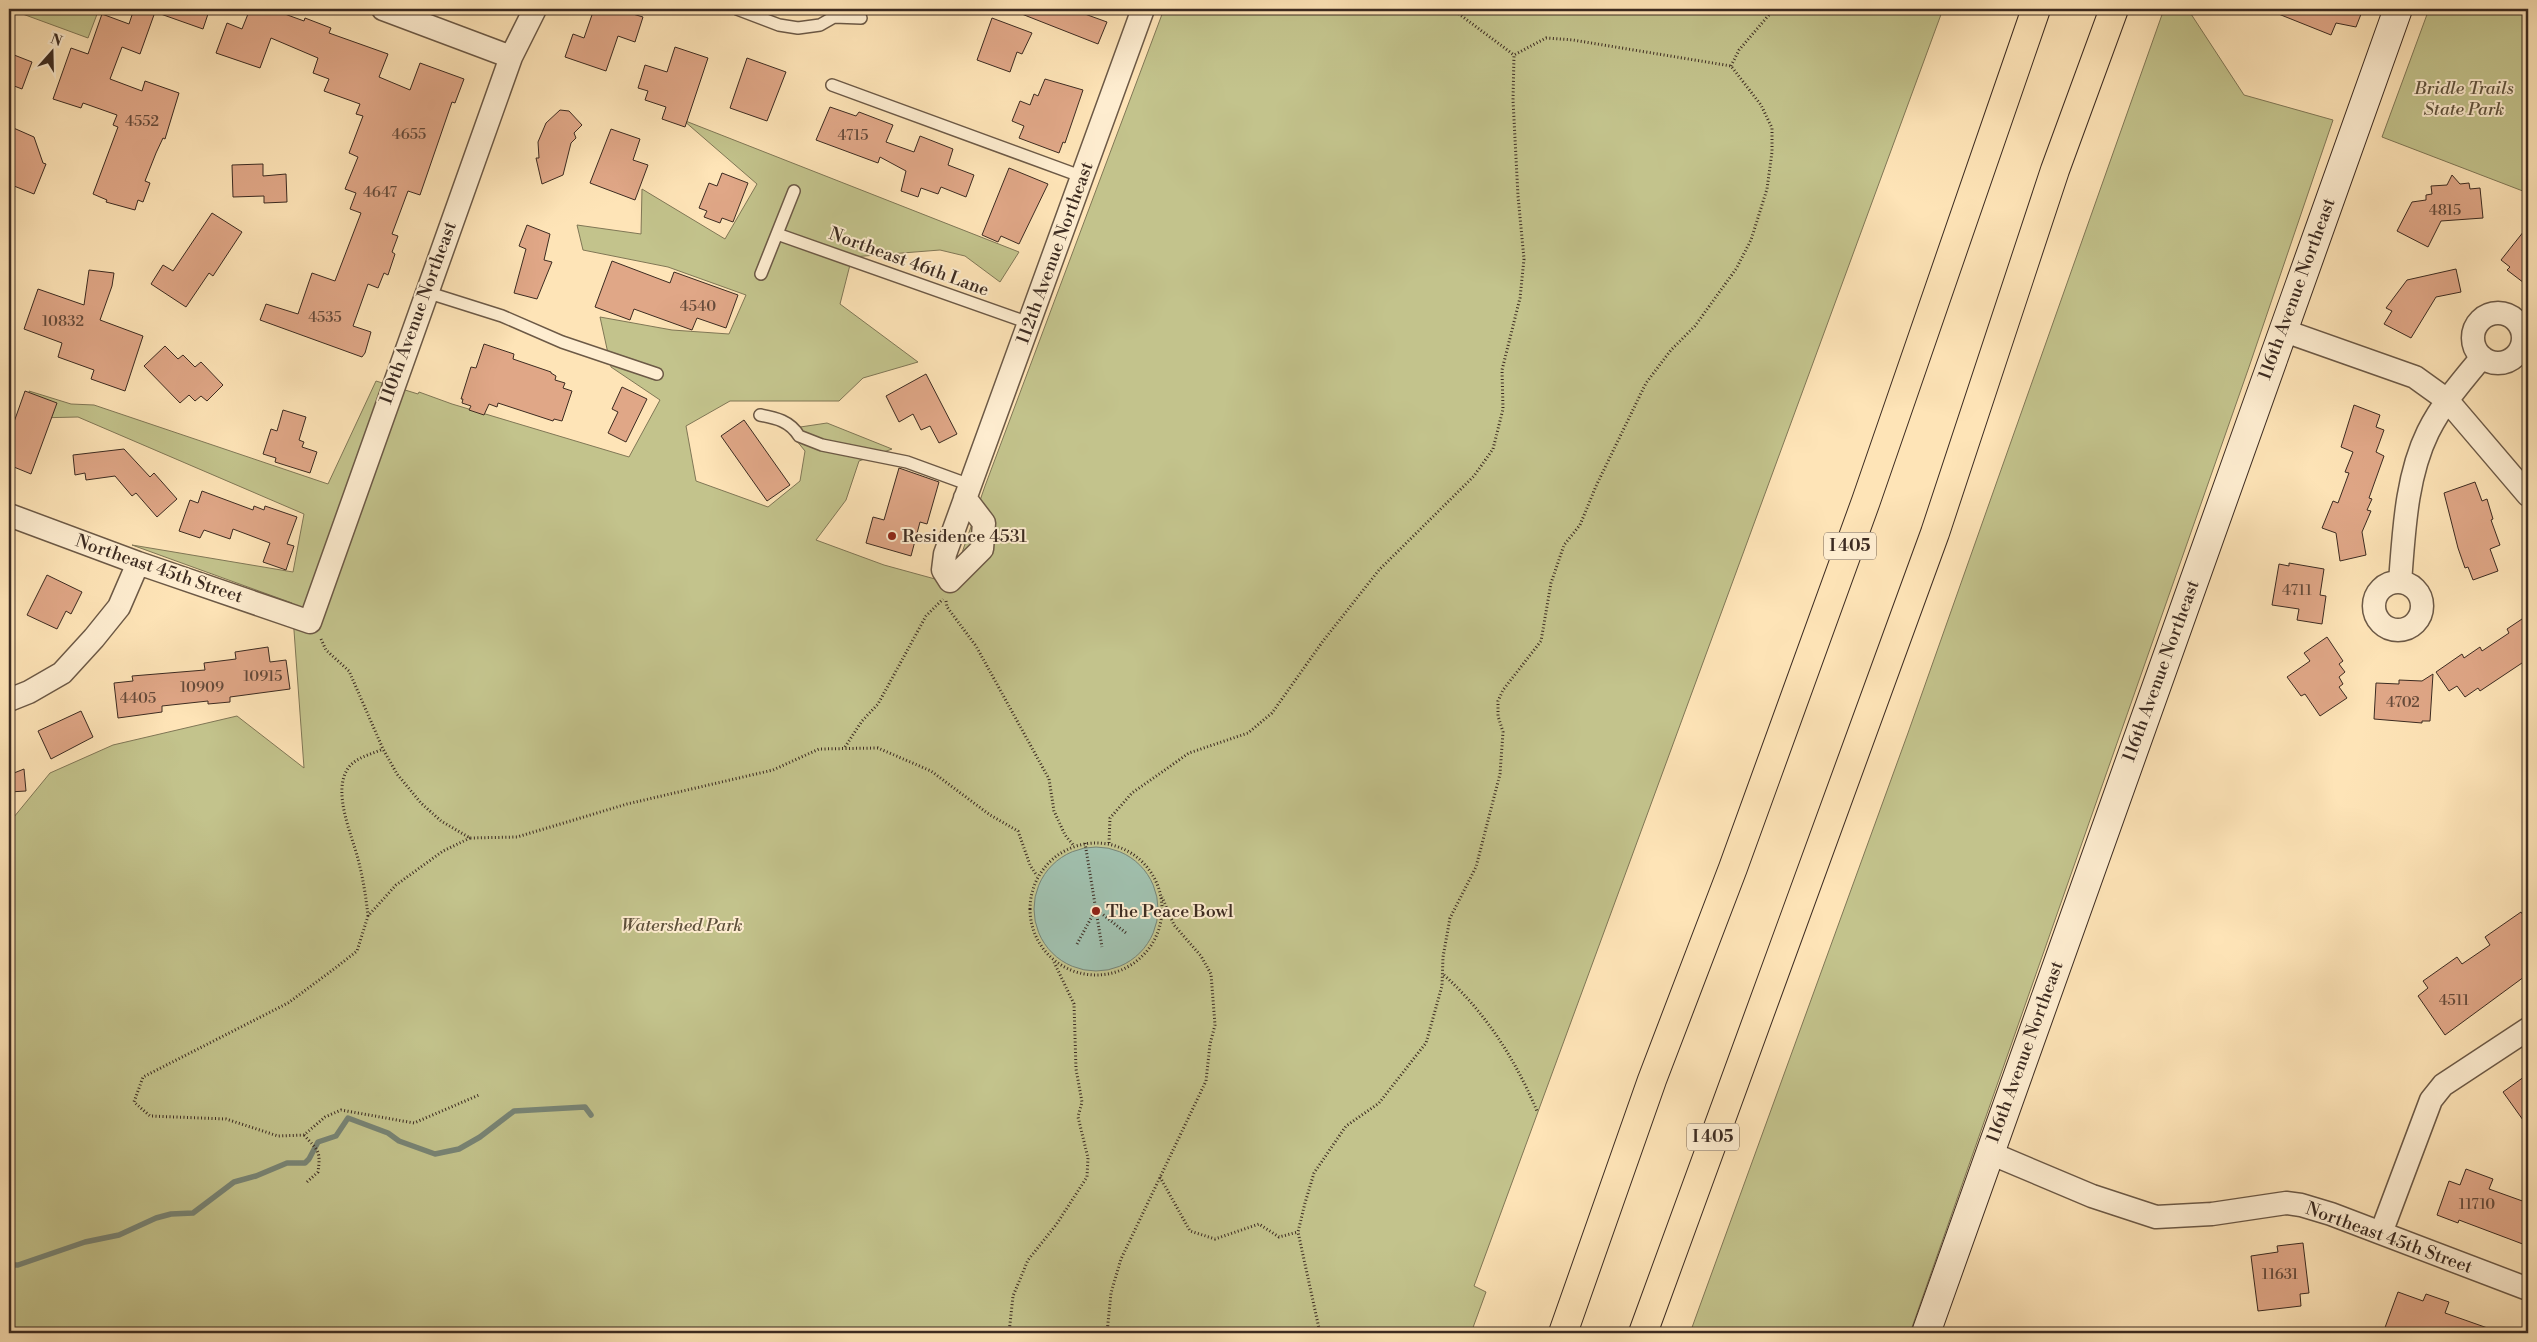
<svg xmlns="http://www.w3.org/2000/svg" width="2537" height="1342" font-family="'Libre Bodoni',serif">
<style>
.green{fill:#c3c38c;stroke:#807756}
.water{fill:#a0bfad;stroke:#788475}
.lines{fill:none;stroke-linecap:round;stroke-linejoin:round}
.stream{stroke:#788475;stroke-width:5.5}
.building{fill:#e0a787;stroke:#3c2b21}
.lane-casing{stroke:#6c5946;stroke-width:14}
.street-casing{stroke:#6c5946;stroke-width:25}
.secondary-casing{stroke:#3c2b21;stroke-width:30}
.highway-casing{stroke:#3c2b21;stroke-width:30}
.path{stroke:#3c2b21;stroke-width:3;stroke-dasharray:1 2.5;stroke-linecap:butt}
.lane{stroke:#feedd0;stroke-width:11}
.street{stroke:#feedd0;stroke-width:22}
.secondary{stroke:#feedd0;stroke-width:28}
.highway{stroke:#fee4b7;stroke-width:28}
.poi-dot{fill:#8f2418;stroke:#feedd0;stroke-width:2}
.labels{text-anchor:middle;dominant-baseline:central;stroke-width:4;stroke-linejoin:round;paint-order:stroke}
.number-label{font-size:15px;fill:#654a3a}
.shield{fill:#feedd0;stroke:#766556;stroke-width:1}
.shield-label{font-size:16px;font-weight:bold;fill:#3c2b21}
.park-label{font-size:18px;font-style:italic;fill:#5e513c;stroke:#feedd0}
.street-label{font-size:18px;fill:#3c2b21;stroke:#feedd0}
.poi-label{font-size:18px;fill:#3c2b21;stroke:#feedd0;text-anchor:start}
</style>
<rect width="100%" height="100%" fill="#fee4b7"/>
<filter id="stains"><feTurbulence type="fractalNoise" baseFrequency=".004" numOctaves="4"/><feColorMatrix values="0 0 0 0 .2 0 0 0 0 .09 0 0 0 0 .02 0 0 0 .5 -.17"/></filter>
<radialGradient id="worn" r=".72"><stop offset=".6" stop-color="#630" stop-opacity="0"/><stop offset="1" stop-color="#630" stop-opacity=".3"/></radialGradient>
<path class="green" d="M9 9H99L88 38Z
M1164 9H1943L1474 1286 1486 1292 1471 1333H9V823L50 773 113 745 237 716 304 768 292 603 132 545 293 572 304 514 78 417 34 418 29 391 71 404 94 405 328 484 376 381 418 394 419 392 452 404 629 457 660 400 611 367 600 317 672 330 729 334 746 295 668 267 583 250 577 225 641 234 642 189 725 239 757 184 683 120 1019 252 1000 282 965 256 940 250 852 257 840 304 918 362 863 378 839 401H730L686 426 696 481 768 507 800 481 805 451 787 429 827 423 892 449 859 461 846 500 816 540 884 565 946 582 953 579 985 486Z
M2164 9H2192L2191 14 2244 95 2333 120 2249 367 1910 1333H1690L1908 733Z
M2429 9H2528V193L2382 137Z"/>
<path class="water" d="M1034 909a62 62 0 1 1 124 0a62 62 0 1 1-124 0Z"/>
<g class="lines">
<path class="stream" d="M9 1265H18L85 1242 119 1235 156 1218 171 1214 193 1213 234 1182 256 1176 287 1163H305L309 1159 318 1142 336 1136 348 1118 388 1133 399 1141 435 1154 459 1149 480 1137 514 1111 585 1107 591 1115"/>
</g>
<path class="building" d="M134 9H207L205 13 208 14 203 29 155 12 140 54 122 47 110 79 142 91 145 81 179 93 165 139 163 138 156 153 145 181 150 183 143 202 138 200 135 210 106 202 107 200 93 194 118 127 113 125 117 115 83 103 81 108 53 99 71 48 88 54 102 14 129 24Z
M250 9H271L304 21 305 18 331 28 329 33 388 54 379 77 410 90 420 63 464 79 455 103 452 102 420 195 408 191 392 234 398 236 392 252 395 254 388 275 384 273 378 288 368 284 353 326 371 332 365 353 362 357 260 320 266 304 298 314 312 273 335 281 361 213 350 209 356 193 345 189 358 157 349 153 363 116 356 114 360 104 324 91 329 79 313 73 318 58 271 38 260 68 216 53 227 23 242 29Z
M594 9H616L643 17 635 42 618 36 606 71 565 57 573 34 584 38Z
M1009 9H1071L1107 22 1098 44Z
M2266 9H2363L2356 27 2336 23 2331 35Z
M992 18 1032 33 1022 54 1017 52 1010 72 977 60Z
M675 47 708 58 685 127 662 119 666 107 645 100 648 91 638 88 645 65 667 72Z
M9 53 32 62 22 89 9 84Z
M747 58 786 72 767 121 730 108Z
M1045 79 1083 90 1065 143 1063 142 1059 153 1019 138 1024 126 1012 121 1020 101 1030 105 1034 94 1038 96Z
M830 107 856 116 859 112 893 125 886 142 914 152 920 136 953 149 948 165 974 175 966 197 941 187 938 194 921 188 918 197 901 191 906 171 880 157 878 163 816 140Z
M560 110 569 111 582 125 574 133 576 138 571 143 563 175 542 184 536 158H539L538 142 546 123Z
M9 126 34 137 43 163 46 164 34 194 9 184Z
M611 129 640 139 633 160 648 165 635 200 590 183Z
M263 164V176L286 174 287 202 264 203V196L233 197 232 165Z
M1009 168 1048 184 1019 244 1001 236 998 242 982 235Z
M722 173 748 183 733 222 722 218 720 223 704 217 707 211 699 208 709 183 717 186Z
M2452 175 2460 184 2469 183 2470 189 2480 188 2483 218 2441 221 2428 247 2397 231 2412 202 2426 200V195L2432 194 2431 186 2447 185Z
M212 213 242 232 213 276 209 273 186 307 151 284 163 265 173 271Z
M527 225 550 234 544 260 552 262 537 299 514 293 526 249 519 246Z
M2528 226V286L2507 270 2510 267 2501 260Z
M612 261 670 283 674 272 738 295 726 328 697 318 692 330 634 309 630 320 595 307Z
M2456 269 2461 292 2436 297 2411 338 2384 324 2392 311 2386 308 2407 280Z
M89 270 114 273 112 286 100 320 143 336 125 391 91 379 94 370 58 357 62 343 24 329 38 289 84 305Z
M484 344 514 354 513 359 551 372V373L556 376 555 380 565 383 563 388 572 391 562 421 554 419 553 421 498 403 497 407 489 404 484 415 469 410 471 406 462 403 463 399H461L471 367 476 368Z
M165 346 178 359 183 355 195 367 201 362 223 385 207 401 201 396 195 401 189 395 180 403 144 366Z
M926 374 957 434 939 443 930 426 921 430 913 414 899 422 886 396Z
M622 387 647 399 626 442 608 433 618 412 612 409Z
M25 391 57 403 31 474 9 465V436Z
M2354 405 2380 415 2376 427 2384 430 2376 452 2384 456 2369 498 2372 499 2367 510 2371 511 2362 532 2366 555 2340 561 2336 533 2322 528 2333 501 2338 503 2349 473 2345 472 2353 452 2341 447Z
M283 410 306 417 299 440 304 442 302 447 317 452 310 473 275 462 276 458 263 454 271 429 277 431Z
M744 420 790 485 767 501 721 436Z
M124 449 150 477 154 473 177 499 157 517 136 493 132 496 115 476 86 480 85 473 75 475 73 455Z
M899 468 939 482 927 524 920 522 911 556 866 543 873 517 884 520Z
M2475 482 2482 501 2487 499 2493 519 2491 520 2500 545 2490 549 2498 571 2473 580 2468 567 2465 568 2458 548 2444 493Z
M202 491 253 510 254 506 264 510 265 506 297 517 287 544 294 546 286 570 263 562 270 543 233 529 230 539 204 530 200 538 179 531 190 500 198 503Z
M2289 563 2324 569 2320 595 2326 596 2322 624 2297 620 2299 609 2272 605 2279 564 2289 566Z
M47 575 82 592 71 614 66 611 57 629 27 615Z
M2528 615V659L2480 691 2478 688 2465 697 2457 686 2449 691 2436 672 2462 654 2464 658 2480 647 2482 651 2509 633 2507 629Z
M2327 637 2343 661 2339 664 2345 672 2339 677 2343 684 2339 687 2347 698 2320 716 2305 694 2301 696 2287 677 2310 661 2304 653Z
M268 647 270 662 286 660 290 689 230 697V702L208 704V701L162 706V712L118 718 114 683 133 681 132 676 205 670 204 663 236 659 235 652Z
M2433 674 2430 721H2422V723L2374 719 2376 683 2399 684V680L2422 681Z
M81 711 93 737 51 759 38 731Z
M24 769 26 791 9 792V775Z
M2521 912 2528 923V974L2445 1035 2418 996 2428 988 2423 981 2457 957 2462 964 2490 945 2485 937Z
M2528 1074V1127L2503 1092Z
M2466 1169 2493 1179 2489 1189 2528 1203V1246L2459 1220 2458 1223 2437 1215 2449 1181 2460 1185Z
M2303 1243 2309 1293 2300 1294 2301 1306 2258 1311 2251 1256 2278 1252 2277 1246Z
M2398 1292 2423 1301 2426 1294 2449 1302 2445 1313 2496 1331V1333H2383Z"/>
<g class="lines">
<defs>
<path id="lane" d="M737 9 779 25 798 28 820 25 834 17 861 18
M832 85 1083 177
M777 234 1029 323
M761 274 794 191
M426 292 502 316 562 342 657 374
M760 415C776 418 790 421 799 436L822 445 907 462 970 485"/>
<path id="street" d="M383 9 511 57
M2473 338a25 25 0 1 1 50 0a25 25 0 1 1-50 0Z
M2282 330 2415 377 2447 400 2528 495
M965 498 984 523 982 549 950 581 943 570 945 554 1143 9
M9 515 138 563 310 622 511 57 535 9
M2374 606a24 24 0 1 1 48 0a24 24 0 1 1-48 0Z
M2400 582C2404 532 2406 477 2428 432 2442 404 2462 381 2482 357
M9 700 29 692 62 673 94 638 119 607 138 563
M1990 1153 2092 1196 2156 1217 2212 1214 2286 1203 2301 1205 2331 1214 2528 1289
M2381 1233 2431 1100 2443 1085 2528 1029"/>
<path id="secondary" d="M1926 1333 2398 9"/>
<path id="highway" d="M1563 1333 1652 1080 1733 868 1866 501 2036 9
M1643 1333 1935 533 2055 170 2114 9"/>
</defs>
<use href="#lane" class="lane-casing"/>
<use href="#street" class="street-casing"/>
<use href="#secondary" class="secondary-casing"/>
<use href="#highway" class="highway-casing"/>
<path class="path" d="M38 9H40
M1449 9 1459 14 1514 55
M1731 66 1739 50 1774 9
M946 601 947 607 976 646 1049 779 1054 811 1065 835 1074 846
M321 639 326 650 349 671 383 749 397 774 421 803 441 821 470 838 517 837 627 804 773 770 819 749 878 748 931 771 990 815 1018 831 1030 865 1037 876
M845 747 862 721 878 704 926 616 943 599
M470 838 443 851 396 885 368 916 357 951 334 969 288 1003 143 1077 134 1102 150 1116 226 1119 278 1136 304 1135 325 1117 341 1110 414 1123 479 1095
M1030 909a66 66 0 1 1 132 0a66 66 0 1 1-132 0Z
M1085 843 1102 947
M1109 843 1110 818 1132 793 1189 753 1248 733 1272 713 1323 641 1379 570 1474 476 1493 449 1503 409 1502 370 1520 298 1524 259 1518 196 1513 100 1514 55 1546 38 1573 40 1731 66 1761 105 1772 128V152L1767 189 1751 240 1736 269 1695 326 1671 350 1646 383 1596 486 1580 525 1564 545 1551 583 1541 641 1503 690 1498 701V716L1503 732 1500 774 1476 867 1450 918 1443 957 1442 986 1426 1043 1379 1103 1346 1126 1314 1173 1305 1203 1298 1232 1320 1333
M368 916C366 897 363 878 358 859 352 835 331 790 349 767 357 757 372 754 383 749
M1077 944 1096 909 1126 933
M1444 975C1486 1013 1515 1059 1537 1111
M304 1135C318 1151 321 1150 318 1172L307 1182
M1160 1177 1190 1231 1215 1239 1259 1224 1279 1237 1298 1232
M1009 1333 1013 1296 1028 1260 1056 1225 1087 1177 1088 1158 1078 1117 1082 1102 1076 1069 1074 1004 1053 960
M1107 1333 1111 1293 1121 1259 1206 1081 1210 1044 1215 1025 1211 974 1201 956 1174 925 1162 897"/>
<use href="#lane" class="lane"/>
<use href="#street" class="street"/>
<use href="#secondary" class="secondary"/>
<use href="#highway" class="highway"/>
</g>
<g class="poi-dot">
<circle cx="892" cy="536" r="5"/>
<circle cx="1096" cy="911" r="5"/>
</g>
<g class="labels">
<g class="number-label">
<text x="142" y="121">4552</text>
<text x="409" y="134">4655</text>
<text x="853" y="135">4715</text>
<text x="380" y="192">4647</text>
<text x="2445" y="210">4815</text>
<text x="698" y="306">4540</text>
<text x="325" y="317">4535</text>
<text x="63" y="321">10832</text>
<text x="2297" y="590">4711</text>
<text x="263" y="676">10915</text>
<text x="202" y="687">10909</text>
<text x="138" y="698">4405</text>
<text x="2403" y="702">4702</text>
<text x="2454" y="1000">4511</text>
<text x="2477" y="1204">11710</text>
<text x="2280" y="1274">11631</text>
</g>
<g class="shield">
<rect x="1824" y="532.5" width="52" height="27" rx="4"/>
<rect x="1687" y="1123.5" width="52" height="27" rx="4"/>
</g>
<g class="shield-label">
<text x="1850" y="546">I 405</text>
<text x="1713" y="1137">I 405</text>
</g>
<g class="park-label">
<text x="2464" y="88">Bridle Trails<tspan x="2464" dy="21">State Park</tspan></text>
<text x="682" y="925">Watershed Park</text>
</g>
<g class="street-label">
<text transform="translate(1055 253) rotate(-70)">112th Avenue Northeast</text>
<text transform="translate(909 262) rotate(20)">Northeast 46th Lane</text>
<text transform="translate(2297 289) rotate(-70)">116th Avenue Northeast</text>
<text transform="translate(418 313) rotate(-70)">110th Avenue Northeast</text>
<text transform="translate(159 569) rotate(19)">Northeast 45th Street</text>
<text transform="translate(2161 671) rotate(-70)">116th Avenue Northeast</text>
<text transform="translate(2025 1052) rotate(-70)">116th Avenue Northeast</text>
<text transform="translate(2389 1238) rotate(20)">Northeast 45th Street</text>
</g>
<g class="poi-label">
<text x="902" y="536">Residence 4531</text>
<text x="1106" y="911">The Peace Bowl</text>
</g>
</g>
<rect width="2537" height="1342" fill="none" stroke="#fee4b7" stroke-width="30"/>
<rect x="10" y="10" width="2517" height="1322" fill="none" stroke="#3c2b21" stroke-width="2.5"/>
<rect x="15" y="15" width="2507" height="1312" fill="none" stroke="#3c2b21"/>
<g transform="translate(52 52) rotate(20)" stroke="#feedd0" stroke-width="4" paint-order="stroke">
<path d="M0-4L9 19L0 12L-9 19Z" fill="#3c2b21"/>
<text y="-8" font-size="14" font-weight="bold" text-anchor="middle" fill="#3c2b21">N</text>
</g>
<rect width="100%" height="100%" filter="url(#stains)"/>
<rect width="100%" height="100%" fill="url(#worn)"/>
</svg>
